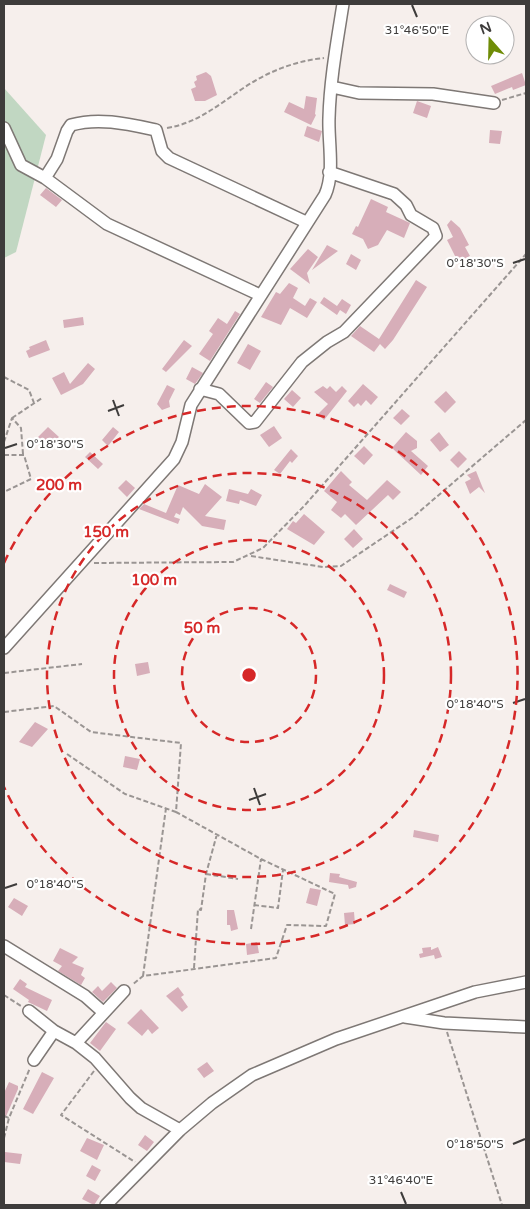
<svg xmlns="http://www.w3.org/2000/svg" width="530" height="1209" font-family="'Varela Round',sans-serif">
<style>
.green{fill:#c1d7c2}
.building{fill:#d7aeb9}
.lines{fill:none;stroke-linecap:round;stroke-linejoin:round}
.minor-casing{stroke:#7e7875;stroke-width:14}
.path{stroke:#9a9593;stroke-width:2;stroke-dasharray:5 2.5;stroke-linecap:butt}
.minor{stroke:#fff;stroke-width:11}
.ticks{fill:none;stroke:#3e3c3b;stroke-width:2}
.ring{fill:none;stroke:#d62828;stroke-width:2.5;stroke-dasharray:9 6}
.ticks-label{font-size:12px;text-anchor:middle;fill:#3e3c3b;stroke:#fff;stroke-width:4.5;stroke-linejoin:round;paint-order:stroke}
.centre{fill:#d62828;stroke:#fff;stroke-width:2.5}
.ring-label{font-size:15px;text-anchor:middle;font-weight:bold;fill:#d62828;stroke:#fff;stroke-width:4.5;stroke-linejoin:round;paint-order:stroke}
</style>
<rect width="100%" height="100%" fill="#f6efec"/>
<path class="green" d="M4 88 46 135 16 252 4 258Z"/>
<path class="building" d="M206 72 211 76 217 95 205 101H195L191 89 196 87 194 82 197 80 196 76Z
M522 73 526 85 513 90 512 87 495 94 491 86Z
M306 96 317 98 315 114 316 115 311 125 284 112 289 102 304 109Z
M417 101 431 106 427 118 413 113Z
M307 126 322 131 319 142 304 136Z
M490 130 502 131 500 144 489 143Z
M46 188 62 200 56 207 40 195Z
M371 199 388 207 386 212 410 223 404 238 387 230 378 245 368 249 363 239 352 234 356 226 358 227Z
M451 220 460 228 469 245 465 247 470 256 458 262 447 240 453 237 447 225Z
M327 245 338 251 312 270Z
M308 249 318 257 307 273 310 284 290 269Z
M351 254 361 260 356 270 346 264Z
M416 280 427 287 393 340 385 349 380 344 374 352 351 336 360 326 379 339Z
M289 283 298 288 293 298 305 306 310 298 317 302 307 318 290 308 281 325 261 317 276 292 280 294Z
M324 297 337 306 342 299 351 305 346 314 340 310 337 315 320 303Z
M235 311 240 314 210 361 199 354 213 334 209 331 218 318 227 324Z
M83 317 84 325 64 328 63 320Z
M46 340 50 350 29 358 26 351 30 349 29 347Z
M184 340 192 346 166 372 162 369Z
M248 344 261 351 250 370 237 363Z
M88 363 95 369 83 384 61 395 52 378 64 372 70 384Z
M192 367 203 373 195 384 186 379Z
M266 382 273 387 260 403 254 399Z
M363 384 378 397 371 405 366 400 361 406 358 403 354 407 348 401Z
M167 385 175 389 169 401 170 407 162 410 157 404Z
M323 386 327 389 330 386 336 392 342 386 347 391 324 420 318 414 328 404 314 392Z
M292 390 301 398 293 407 284 399Z
M446 391 456 402 445 413 434 402Z
M402 409 410 416 401 425 393 418Z
M274 426 282 438 269 447 260 435Z
M48 427 59 437 49 447 38 437Z
M113 427 119 432 108 446 102 440Z
M406 432 417 441V448L411 451 428 466 421 475 392 448Z
M439 432 449 445 440 452 430 440Z
M364 446 373 455 364 465 354 456Z
M291 449 298 456 292 463 290 461 280 474 274 470Z
M459 451 467 459 458 468 450 460Z
M90 452 103 464 98 469 85 457Z
M341 471 352 482 349 485 367 500 387 480 401 492 393 500 388 495 356 525 345 514 341 518 331 510 337 502 324 491Z
M476 471 482 486 485 493 479 487 470 494 465 482 471 479 467 475Z
M126 480 135 488 127 497 118 488Z
M205 484 222 497 205 516 226 520 224 530 202 526 183 507 180 515 176 513 174 517 180 519 178 524 139 509 144 504 166 513 178 485 199 494Z
M229 489 248 494 251 489 262 495 256 506 240 500 239 504 226 501Z
M304 514 325 532 314 545 287 529 293 521 296 523Z
M354 529 363 539 353 548 344 539Z
M390 584 407 592 404 598 387 590Z
M148 662 150 673 137 676 135 664Z
M35 722 48 729 32 747 19 742Z
M125 756 140 759 137 770 123 767Z
M414 830 439 835 438 842 413 837Z
M330 873 340 874 339 877 357 882 356 887 349 889 348 885 329 882Z
M310 888 321 890 317 906 306 903Z
M14 898 28 906 22 916 8 907Z
M227 910H234L238 929 231 931 230 925H227Z
M354 912 355 924 345 925 344 913Z
M257 942 259 953 247 955 246 944Z
M431 947V950L438 947 442 957 435 959 434 955 420 958 419 954 423 953 422 948Z
M60 948 78 957 72 963 84 968 81 975 85 978 81 985 58 971 62 966 53 961Z
M20 979 27 984 25 987 52 1000 47 1011 28 1002 29 1000 13 989Z
M111 982 117 988 103 1002 92 992 98 986 102 991Z
M178 987 184 995 181 997 188 1007 182 1012 166 996Z
M141 1009 159 1028 152 1034 148 1029 142 1036 127 1023Z
M106 1022 116 1029 100 1051 90 1043Z
M207 1062 214 1071 204 1078 197 1069Z
M42 1072 54 1078 33 1114 23 1109Z
M9 1082 18 1086V1089L4 1121V1093Z
M145 1135 154 1142 147 1151 138 1145Z
M87 1138 104 1145 97 1160 80 1151Z
M5 1152 22 1154 20 1164 4 1162Z
M92 1165 101 1170 95 1181 86 1176Z
M88 1189 100 1196 94 1205 82 1199Z"/>
<g class="lines">
<defs>
<path id="minor" d="M332 87 359 93 433 94 494 103
M4 128 21 165 45 178 107 224 260 295
M45 178 57 159 67 131 71 125C99 117 128 124 156 130L162 151 169 158 306 222
M200 389 219 394 249 423 255 422 302 362 327 342 344 332 436 236 433 228 411 215 406 205 394 194 329 172
M4 648 174 459 182 442 191 405 325 195C335 173 328 142 329 118 330 80 337 42 343 4
M4 946 85 996 103 1012
M29 1011 54 1031 76 1043 95 1058 130 1098 141 1108 180 1130
M405 1017 444 1023 526 1027
M76 1043 124 991
M34 1060 54 1031
M106 1205 180 1130 212 1103 252 1075 336 1039 475 992 526 982"/>
</defs>
<use href="#minor" class="minor-casing"/>
<path class="path" d="M502 100 526 93
M167 128C197 123 217 106 242 89 267 72 294 61 324 58
M4 377 29 390 34 403
M12 418 42 398
M4 442 12 418 21 428 23 454
M4 455H24L31 479 4 492
M251 556 323 567 341 566 412 518 526 420
M94 563 233 562 263 548 305 505 526 254
M4 673 82 664
M4 712 54 706 91 732 181 743 176 812 261 859 335 894 326 926 287 925 276 958 143 976 132 985
M67 754 125 794 176 812
M206 874 238 879
M254 905 278 908 283 870
M251 929 261 859
M194 968 198 909 201 910 206 874 217 834
M143 976 166 808
M4 995 21 1006
M447 1032 502 1205
M94 1071 61 1115 135 1162
M4 1116 9 1118 30 1068
M4 1138 9 1118"/>
<use href="#minor" class="minor"/>
</g>
<path class="ticks" d="M412 5 417 17M513 263 525 259M113 400 119 416M108 411 124 405M5 448 17 444M513 703 525 699M254 788 260 805M249 800 266 794M5 888 17 884M513 1144 525 1139M401 1192 406 1204"/>
<g class="ring">
<circle cx="249" cy="675" r="67"/>
<circle cx="249" cy="675" r="135"/>
<circle cx="249" cy="675" r="202"/>
<path d="M4 563A269 269 0 1 1 4 787"/>
</g>
<g class="ticks-label">
<text x="417" y="34">31°46'50"E</text>
<text x="475" y="267">0°18'30"S</text>
<text x="55" y="448">0°18'30"S</text>
<text x="475" y="708">0°18'40"S</text>
<text x="55" y="888">0°18'40"S</text>
<text x="475" y="1148">0°18'50"S</text>
<text x="401" y="1184">31°46'40"E</text>
</g>
<circle cx="249" cy="675" r="8" class="centre"/>
<g class="ring-label">
<text x="59" y="490">200 m</text>
<text x="106" y="537">150 m</text>
<text x="154" y="585">100 m</text>
<text x="202" y="633">50 m</text>
</g>
<rect width="530" height="1209" fill="none" stroke="#3e3c3b" stroke-width="10"/>
<g transform="translate(490 40) rotate(340)"><circle r="24" fill="#ffffff" stroke="#b2b1b1"/>
<path d="M0-4L9 19L0 12L-9 19Z" fill="#6f8c07"/>
<text y="-8" font-size="14" font-weight="bold" text-anchor="middle" fill="#3e3c3b">N</text>
</g>
</svg>
